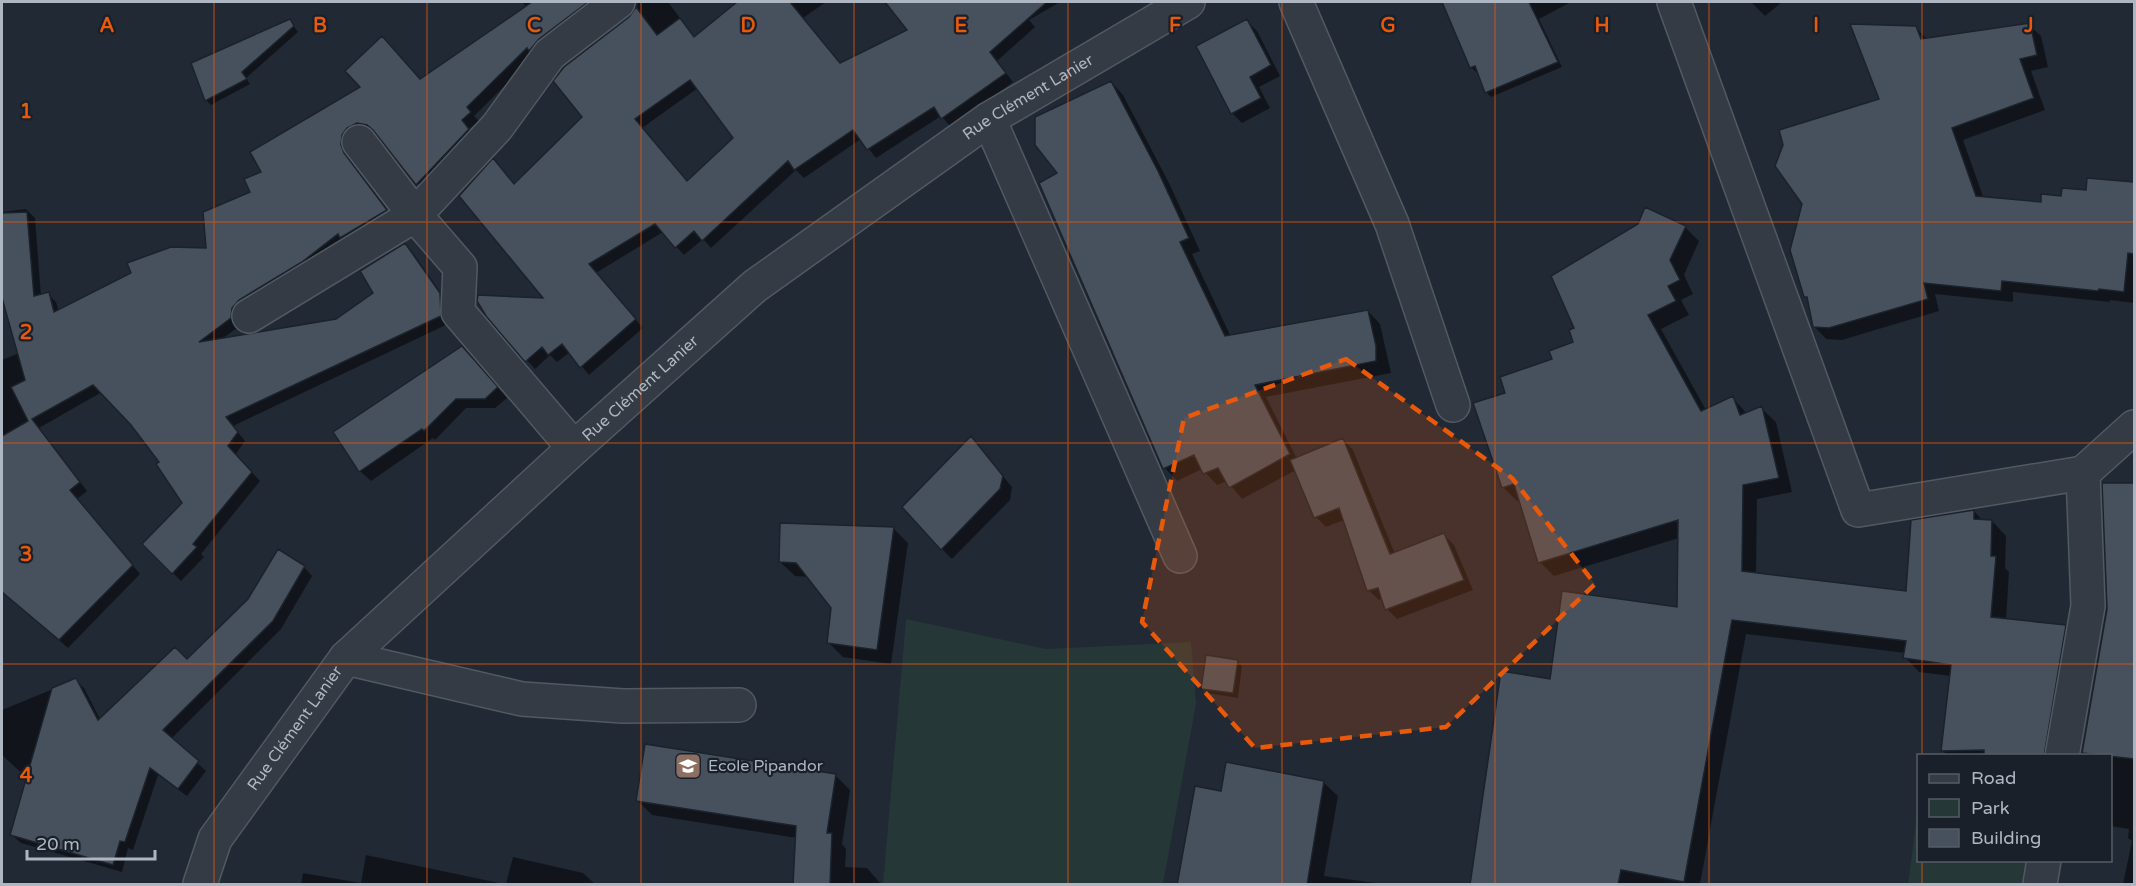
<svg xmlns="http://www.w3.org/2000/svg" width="2136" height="886" font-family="'Varela Round',sans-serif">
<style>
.green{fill:#253737}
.shadow{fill:#0007;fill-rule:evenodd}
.building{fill:#47515d;stroke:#1b222b;stroke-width:1.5;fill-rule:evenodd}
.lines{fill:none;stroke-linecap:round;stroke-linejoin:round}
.street-casing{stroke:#515963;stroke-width:36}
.street{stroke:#343b44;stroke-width:33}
.marked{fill:#e8590c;fill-opacity:0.2;stroke:#e8590c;stroke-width:4.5;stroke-dasharray:12 8;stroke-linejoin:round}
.grid{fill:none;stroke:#e8590c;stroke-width:1.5;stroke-opacity:0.55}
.labels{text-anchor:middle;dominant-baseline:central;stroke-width:4.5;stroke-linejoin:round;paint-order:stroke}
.street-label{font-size:16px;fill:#aeb6c2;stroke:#192029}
.poi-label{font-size:16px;fill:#aeb6c2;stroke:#192029;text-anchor:start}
.grid-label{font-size:20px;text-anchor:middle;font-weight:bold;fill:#e8590c;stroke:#192029;stroke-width:4.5;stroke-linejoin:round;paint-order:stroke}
</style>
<rect width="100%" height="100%" fill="#212934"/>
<path class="green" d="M906 619 1046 649 1191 642 1196 704 1163 884H883Z
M1918 809V860L2026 861 2022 884H1908Z"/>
<path class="shadow" d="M522 2H607L536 55 474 116 479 121 469 129 477 138 425 192 379 135 365 131 348 153 352 163 394 219 220 340 336 320 375 293 405 245 413 253 448 303V324L233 426 245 441 235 455 260 481 201 554 204 557 181 581 144 544 184 503 161 462 132 424 102 392 39 428 87 491 77 499 140 574 68 648 2 591V360L19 353 2 293V212L26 209 35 218 41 296 48 294 56 302 59 311 133 273 207 250 252 192 263 172 420 81 527 7Z
M638 2H668L695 38 740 2H826L803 18 841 64 910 30 887 2H1060L1029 20 1035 27 997 61 1013 82 951 127 941 116 876 158 861 139 804 178 796 170 711 248 703 239 684 255 663 232 596 273 643 328 589 375 570 352 557 362 550 355 535 369 487 315 547 299 502 169 515 185 584 117 630 18 636 10ZM698 88 735 138 687 183 642 128Z
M1444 2H1571L1539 19 1562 67 1491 97 1486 92 1478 71 1476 72 1471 67Z
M1751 2H1782L1765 16Z
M290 21 298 32 246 78 250 84 211 105 206 100 193 64Z
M1247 21 1257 31 1280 76 1259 87 1270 108 1242 123 1232 113Z
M2029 25 2041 36 2048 67 2031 71 2045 110 1963 140 1984 199 2042 203 2087 192 2088 180 2134 184V303L2110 300V302L2013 292V302L1935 294 1939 311 1842 340 1826 339 1815 327 1809 300 1805 296 1881 100 1915 27 1927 39Z
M1111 82 1123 95 1170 185 1200 251 1192 254 1231 337 1368 311 1380 324 1391 373 1266 397 1297 459 1343 439 1353 450 1395 554 1444 535 1454 545 1473 590 1397 619 1387 609 1383 599 1379 600 1368 590 1344 520 1326 527 1316 517 1296 470 1242 499 1227 481 1217 485 1202 469 1177 481 1165 468 1059 173Z
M1685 227 1699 241 1684 275 1693 294 1681 300 1689 315 1661 329 1706 410 1733 398 1747 414 1761 408 1776 422 1792 492 1757 499 1756 574 1908 593 1974 511 1983 521H1992L2006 536 2005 568 2009 572 2006 620 2065 626 2079 641 2059 756H1948L1943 751 1951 676 1919 672 1905 657 1906 653 1746 634 1700 884 1635 883 1634 884H1472L1551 680 1678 609 1679 538 1554 576 1540 562 1521 500 1517 501 1503 487 1507 394 1574 343Z
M472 358 507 398 495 408H466L435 440 433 438 371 481 360 471Z
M971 438 1012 487 1010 500 952 559 942 549Z
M2134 484V884H2123L2132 841 2128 838 2129 829 2110 826V756H2083L2108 609 2104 485Z
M893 528 908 543 891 664 843 657 828 642 833 608 809 577 795 576 780 562Z
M304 567 312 576 281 629 171 739 206 771 187 796 158 775 133 850 128 848 122 872 21 843 12 835 28 779 2 755V710L75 680 84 688 100 719 187 661Z
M1237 661 1242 666 1238 698 1207 693 1202 688Z
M835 775 850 790 842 844 846 849 845 867 867 868 881 884H794L797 838 652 815 638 801Z
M1323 782 1338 796 1324 876 1384 884H1179L1222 793Z
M366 855 504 884H301L303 873 361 883Z
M513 857 583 873 595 884H506Z"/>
<path class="building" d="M532 2H588L539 39 529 51 527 48 467 107 471 112 462 120 469 129 416 185 373 130 367 125 357 123 347 128 342 135 341 145 344 153 387 210 340 238 338 234 302 262 239 300 232 308 231 318 199 342 336 319 373 293 360 271 405 243 440 293 441 316 226 417 238 432 228 446 252 472 193 544 197 547 172 574 142 544 182 503 156 464 159 462 131 425 93 385 32 419 80 482 70 490 133 565 59 640 2 592V436L28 421 11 387 25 380 2 298V213L27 212 34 296 49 292 54 312 131 273 127 263 171 247 206 248 203 212 250 192 244 179 261 172 250 152 360 87 345 71 382 36 420 79Z
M737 2H790L840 63 907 30 885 2H1047L990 52 1006 73 941 119 934 107 867 150 853 130 794 170 788 161 702 241 694 231 675 248 655 224 589 264 636 319 580 368 562 344 548 355 542 347 525 362 486 316 477 301 478 295 543 298 459 196 493 158 514 184 582 117 553 81 564 67 629 17 636 7 657 35 680 18 694 37ZM690 80 733 138 687 181 635 119Z
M1442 2H1529L1558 62 1485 93 1475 66 1470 68Z
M290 19 294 26 242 72 247 79 205 101 191 63Z
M1247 19 1271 65 1250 77 1261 98 1231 114 1196 46Z
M2030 23 2037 55 2020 59 2034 98 1952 128 1976 196 2041 202V194L2061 196 2062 188 2086 190 2087 178 2134 182V254L2128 253 2124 292 2099 289 2098 291 2002 281 2001 291 1924 283 1928 299 1829 328 1813 327 1807 297H1804L1790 250 1802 204 1775 166 1783 145 1779 130 1879 99 1850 24 1916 26 1921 39Z
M1111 81 1158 171 1189 238 1180 242 1225 336 1368 310 1376 346V361L1255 385 1290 454 1229 488 1218 468 1203 474 1194 455 1163 469 1039 183 1057 173 1035 145V117Z
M1645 207 1686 226 1670 260 1680 280 1668 286 1676 301 1648 315 1701 411 1733 396 1740 415 1762 406 1779 478 1743 485 1742 571 1906 591 1911 520 1974 510V519L1992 520 1991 556H1996L1991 617 2066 625 2044 756H1984V750L1941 751 1951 665 1903 658 1906 641 1732 620 1684 882 1621 870 1618 885H1470L1501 671 1550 679 1562 591 1677 607 1678 520 1538 563 1514 484 1502 488 1473 403 1505 393 1500 377 1552 359 1549 351 1573 342 1569 330 1574 328 1551 276 1638 224Z
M462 346 498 387 485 399H456L424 431 422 429 359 472 333 432Z
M971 436 1003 476 1000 489 941 550 902 507Z
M1343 438 1390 554 1444 533 1464 580 1385 610 1378 588 1367 591 1339 508 1314 518 1290 460Z
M2102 483H2134V759L2082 753 2107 609Z
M780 523 894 527 877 650 827 643 831 608 796 563 779 562Z
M278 549 305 566 273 621 163 730 199 761 178 789 150 768 125 842 120 841 113 865 10 835 52 688 76 678 98 720 175 647 187 659 248 599Z
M1206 655 1238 660 1233 693 1201 689Z
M645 744 836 774 827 833H832L830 885H793L796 826 636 801Z
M1226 762 1324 781 1307 885H1177L1195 786 1221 791Z"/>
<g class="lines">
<defs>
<g id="street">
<path d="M1296 2 1392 224 1453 405"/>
<path d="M1674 2 1858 510 2083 473"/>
<path d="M989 119 1180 556"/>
<path d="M359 142 415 215 460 267 458 312 574 448"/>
<path d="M249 316 415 215 497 127 550 54 618 2"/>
<path d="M346 658 522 699 623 706 739 705"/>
<path d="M2062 756 2088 606 2083 473 2134 427"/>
<path id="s1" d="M200 884 215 839 346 658 574 448 755 286 989 119 1188 2"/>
<path d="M2040 884 2044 860"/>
</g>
</defs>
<use href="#street" class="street-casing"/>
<use href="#street" class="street"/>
</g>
<path class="marked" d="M1346 359 1512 478 1595 584 1446 727 1255 748 1142 622 1184 418Z"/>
<path class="grid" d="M214 2V884M427 2V884M641 2V884M854 2V884M1068 2V884M1282 2V884M1495 2V884M1709 2V884M1922 2V756M2 222H2134M2 443H2134M2 664H2134M1922 860V884"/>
<defs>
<symbol id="school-square" viewBox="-11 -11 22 22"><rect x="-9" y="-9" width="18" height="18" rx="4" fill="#8d6e63" stroke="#192029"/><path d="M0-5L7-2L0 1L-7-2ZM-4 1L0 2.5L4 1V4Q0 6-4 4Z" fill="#fff"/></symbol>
</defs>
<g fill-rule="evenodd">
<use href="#school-square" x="673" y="751" width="30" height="30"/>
</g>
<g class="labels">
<g class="street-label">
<text stroke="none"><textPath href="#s1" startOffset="1156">Rue Clément Lanier</textPath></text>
<text stroke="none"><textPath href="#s1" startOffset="670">Rue Clément Lanier</textPath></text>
<text stroke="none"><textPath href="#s1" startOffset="184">Rue Clément Lanier</textPath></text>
</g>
<g class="poi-label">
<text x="708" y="766">Ecole Pipandor</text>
</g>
</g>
<g class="grid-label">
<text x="107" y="32">A</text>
<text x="320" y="32">B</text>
<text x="534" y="32">C</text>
<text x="748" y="32">D</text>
<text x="961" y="32">E</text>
<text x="1175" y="32">F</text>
<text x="1388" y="32">G</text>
<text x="1602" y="32">H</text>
<text x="1816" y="32">I</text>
<text x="2029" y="32">J</text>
<text x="26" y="118">1</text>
<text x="26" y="339">2</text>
<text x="26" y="561">3</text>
<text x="26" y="782">4</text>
</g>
<rect width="2136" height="886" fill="none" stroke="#aeb6c2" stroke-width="6"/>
<rect x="1917" y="754" width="195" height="108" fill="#192029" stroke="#555c66" stroke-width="1.5"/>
<rect x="1929" y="774" width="30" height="9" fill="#343b44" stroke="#555c66" stroke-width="1.5"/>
<text x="1971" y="784" font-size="18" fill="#aeb6c2">Road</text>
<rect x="1929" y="799" width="30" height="18" fill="#253737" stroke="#555c66" stroke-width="1.5"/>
<text x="1971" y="814" font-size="18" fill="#aeb6c2">Park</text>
<rect x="1929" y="829" width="30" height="18" fill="#47515d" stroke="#555c66" stroke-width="1.5"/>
<text x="1971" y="844" font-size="18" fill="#aeb6c2">Building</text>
<path d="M27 850v9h128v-9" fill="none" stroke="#aeb6c2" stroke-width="3"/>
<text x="36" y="850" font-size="18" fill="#aeb6c2" stroke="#192029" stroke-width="4.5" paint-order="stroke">20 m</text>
</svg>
